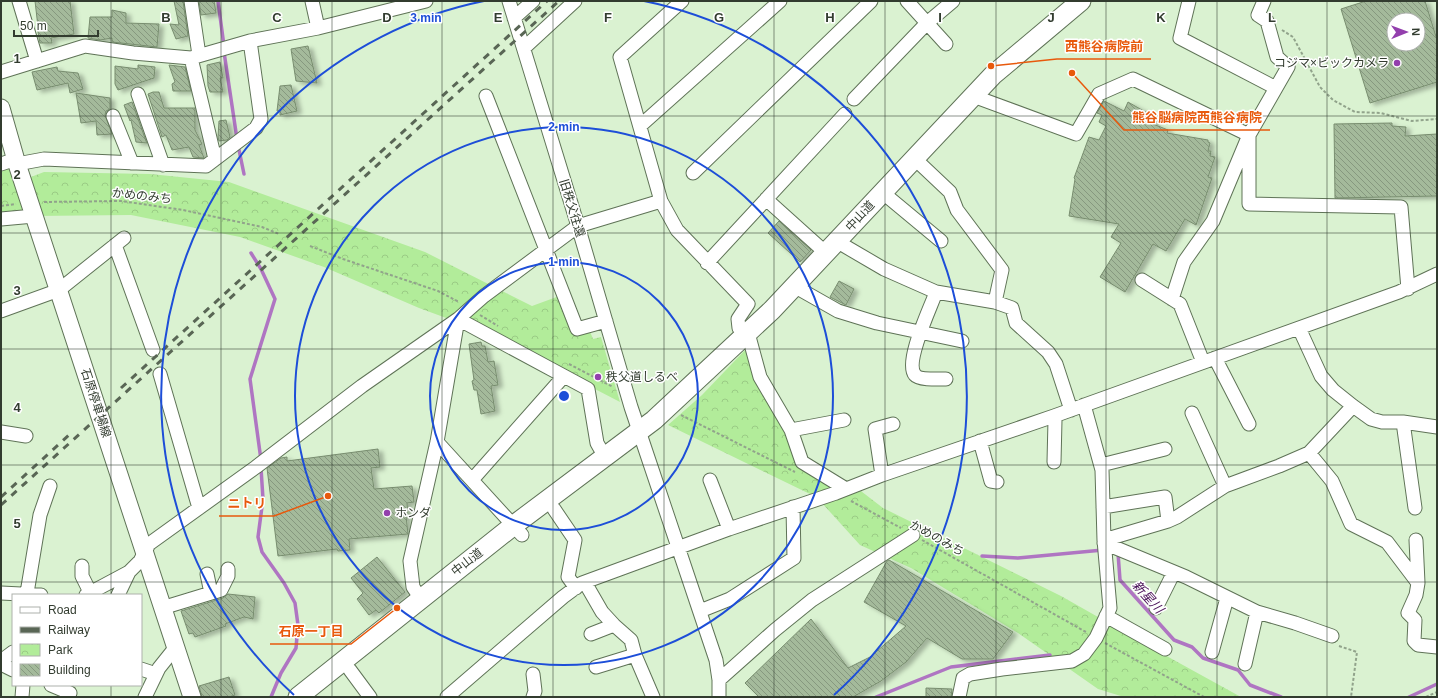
<svg xmlns="http://www.w3.org/2000/svg" width="1438" height="698" font-family="Helvetica,'Noto Sans JP',sans-serif">
<style>
.park{fill:url(#park-crowns)}
.lines{fill:none;stroke-linecap:round;stroke-linejoin:round}
.stream{stroke:#af75c2;stroke-width:3.5}
.building{fill:url(#building-back-hatch);stroke:#788d6f;fill-rule:evenodd;filter:url(#shadow)}
.minor-casing{stroke:#5f7357;stroke-width:15}
.major-casing{stroke:#5f7357;stroke-width:19}
.highway-casing{stroke:#5f7357;stroke-width:21}
.path{stroke:#91a38b;stroke-width:2;stroke-dasharray:3 2;stroke-linecap:butt}
.minor{stroke:#fff;stroke-width:13}
.major{stroke:#fff;stroke-width:17}
.highway{stroke:#fff;stroke-width:19}
.rail{stroke:#596655;stroke-width:3;stroke-dasharray:7 7;stroke-linecap:butt}
.grid{fill:none;stroke:#323c2f;stroke-width:1;stroke-opacity:0.55}
.ring{fill:none;stroke:#1d4ed8;stroke-width:2}
.poi-dot{fill:#933fad;stroke:#fff;stroke-width:1.5}
.labels{text-anchor:middle;dominant-baseline:central;stroke-width:3;stroke-linejoin:round;paint-order:stroke}
.poi-label{font-size:12px;fill:#323c2f;stroke:#fff;text-anchor:start}
.street-label{font-size:12px;fill:#323c2f;stroke:#fff}
.water-label{font-size:13px;font-style:italic;fill:#4a1259;stroke:#fff}
.grid-label{font-size:13px;text-anchor:middle;font-weight:bold;fill:#323c2f;stroke:#fff;stroke-width:3;stroke-linejoin:round;paint-order:stroke}
.centre{fill:#1d4ed8;stroke:#fff;stroke-width:2}
.ring-label{font-size:12px;text-anchor:middle;font-weight:bold;fill:#1d4ed8;stroke:#fff;stroke-width:3;stroke-linejoin:round;paint-order:stroke}
.leader{fill:none;stroke:#e8590c;stroke-width:1.5}
.callout-dot{fill:#e8590c;stroke:#fff;stroke-width:1.5}
.callout-label{font-size:13px;text-anchor:middle;font-weight:bold;fill:#e8590c;stroke:#fff;stroke-width:3;stroke-linejoin:round;paint-order:stroke}
</style>
<defs>
<pattern id="park-crowns" width="20" height="18" patternUnits="userSpaceOnUse"><rect width="20" height="18" fill="#b2ec9a"/><path d="M2 6a3 3 0 1 1 6 0M12 15a3 3 0 1 1 6 0" fill="none" stroke="#9acb85"/></pattern>
<pattern id="building-back-hatch" width="6" height="6" patternUnits="userSpaceOnUse"><rect width="6" height="6" fill="#a4ba9b"/><path d="M-1 5l2 2M0 0l6 6M5-1l2 2" fill="none" stroke="#86987f"/></pattern>
<filter id="shadow"><feDropShadow dx="4.5" dy="2.5" stdDeviation="2" flood-color="#0004"/></filter>
</defs>
<rect width="100%" height="100%" fill="#daf2d1"/>
<path class="park" d="M16 159 23 180 44 172 150 174 229 182 425 252 532 306 562 295 576 332 589 329 593 339 601 337 620 402 487 333 419 308 324 267 240 237 131 215 34 216 1 219V164Z
M748 347 784 429 796 462 842 490 812 495 668 425 702 395Z
M857 488 883 508 1061 596 1172 659 1241 697H1124L1098 689 1018 633 911 568 860 545 821 502Z"/>
<g class="lines">
<path class="stream" d="M218 1 224 46
M224 52 237 139
M238 145 244 174
M251 253 261 269 275 299 250 379 261 460
M261 468 263 499 258 537 262 552 284 583 295 603 298 625 296 648 281 673 271 697
M1118 553 1120 580 1174 640 1192 647 1203 658 1238 670 1250 685 1281 697
M982 556 1018 558 1103 550
M876 697 951 667 1050 655
M1409 697 1437 684"/>
</g>
<path class="building" d="M35 1H70L74 34 51 38 52 43H40L37 27H38Z
M174 1H183L188 36 176 39 170 24 179 25Z
M199 1H214L216 13 201 15Z
M1366 1H1425L1437 40V82L1370 103 1341 9ZM1394 20H1418V44H1394Z
M112 10 126 13V23L159 24 157 47 112 42V38L100 40 88 38 90 17H112Z
M308 46 317 83 296 81 291 49Z
M220 62 223 78H220L223 92H210L208 86 207 65Z
M138 65 155 67 154 78 118 90 115 84V66L138 69Z
M169 65 185 67 191 91H173L172 84 175 82Z
M57 67 58 71 78 73 83 89 70 93 68 83 37 90 32 72Z
M291 85 297 111 280 115V111H277L280 86Z
M153 92H159L164 108H195V130L202 144 199 145 204 158 193 157 189 147 172 150 166 135 162 137 148 94Z
M76 93 110 98V109L106 111 105 115 112 134 97 135 96 121 81 123Z
M1104 101 1124 111 1128 102 1156 118 1153 124 1168 130 1167 133 1208 140V142L1210 143 1208 151H1211L1210 156 1215 157 1208 177 1212 178 1196 225 1185 219 1166 251 1153 244 1125 292 1100 277 1121 243 1111 237 1119 224 1069 216 1075 179 1074 178 1089 137 1099 140 1106 126 1099 122 1102 115 1097 113Z
M132 102 146 141 147 143 136 142 131 120 130 121 124 105Z
M226 120 230 137 227 140 219 141 218 137 219 121Z
M1392 123V126L1406 127 1405 136 1437 134V196L1335 198 1334 124Z
M779 221 811 250 800 262 768 233Z
M839 281 854 289 846 305 830 297Z
M481 342 482 346H485L488 362 494 361 498 385 491 386 495 411 481 414 477 390H474L472 381 474 380 469 344Z
M378 449 380 467 371 468 374 489 412 486 414 502 407 503 408 514 406 516 408 534 349 539 350 550 338 551 337 549 278 556 267 468 281 458 287 457V461Z
M377 557 405 592 379 613 376 610 369 615 357 599 363 593 351 578Z
M889 560 1013 632 993 659H962L927 638 906 662 881 681 853 697H759L745 683 811 619 848 668 870 657 906 626 864 602 887 561Z
M228 594 255 597 253 619 244 617 225 624 226 626 195 637 193 633 189 634 181 611 223 598Z
M229 677 235 695 229 697H202L199 686Z
M926 688 952 689 951 697H926Z"/>
<g class="lines">
<defs>
<path id="minor" d="M19 1 37 61
M191 1 199 55
M312 1 318 28
M509 1 578 226 631 407 716 660 719 680V697
M682 1 620 57 661 201 677 230 748 304 738 319 739 328 746 336
M907 1 946 44
M1189 1 1180 38 1276 88
M514 18 533 1
M524 48 575 1
M191 58 215 159
M1 72 85 46 133 53 191 58 250 41 318 28 426 1
M138 94 163 165
M486 96 577 329 606 321
M973 96 1076 134 1099 94 1133 79 1249 135V204L1401 207 1408 289
M854 99 927 23 953 1
M113 116 132 163
M640 126 780 1
M914 158 950 192 957 210 1002 270 995 302
M1 164 16 159
M17 164 44 159 206 166 256 128 261 119 250 41
M693 173 871 1
M882 192 941 241
M766 199 826 253
M1 219 34 216
M837 241 843 245 884 269 936 292 995 302 1012 308 1016 323 1048 352 1056 364 1071 410
M115 245 153 350
M707 263 845 114
M1142 280 1180 304 1203 362
M794 286 838 311 877 323 962 341
M936 292C931 307 904 362 915 375 919 380 939 379 946 379
M1172 299 1184 262 1213 221 1249 135 1288 67 1277 57 1267 21 1258 15 1264 1
M1 311 59 290 124 238
M1299 328 1321 376 1333 390 1353 406 1371 419 1382 422H1403L1437 427
M748 333 760 377 791 430 844 420
M1215 358 1249 424
M160 374 199 508
M1192 413 1225 486
M1054 416 1055 420 1054 462
M1403 422 1415 508
M791 430 802 462 846 489
M1 432 26 436
M980 441 991 481 997 482
M437 442 522 535
M1309 453 1332 481 1351 524 1387 542 1418 583
M1101 465 1165 449
M882 475 875 429 893 424
M472 480 564 376
M710 480 729 529
M1103 507 1165 497 1168 521
M554 509 575 540 568 577 576 588
M1104 540 1168 521 1177 517 1225 486 1279 466 1309 453 1353 406
M1416 540 1418 583 1416 595 1408 613 1415 620 1414 641 1418 645 1437 647
M1104 543 1186 577 1257 612 1295 623 1332 636
M82 566V576L90 592
M207 574 211 593
M582 583 587 586 602 612 614 625 631 640 635 655 653 697
M1 593 41 595
M27 593 40 515 50 486
M86 595 129 572 140 561 149 544 256 467 362 386 458 319 484 296 578 226 661 201
M118 595 129 572
M421 599 413 587 410 561 437 442 458 319 588 389 597 443 605 457
M162 608 221 590 228 576V569
M1156 608 1174 572
M700 611 730 599 794 558 793 507
M1106 616 1165 649
M591 634 614 625
M1212 652 1227 598
M1 661 13 652
M1 663 3 665 13 670
M1245 664 1257 612
M596 667 635 655
M141 669 156 674
M350 670 370 697
M533 674 535 691 533 697
M719 680 775 630 812 600 913 535
M51 685 70 693
M22 697 23 685
M145 697 159 668 175 648
M447 697 563 597 582 583 729 529 836 493 882 475 1054 416 1399 292 1437 274
M959 697 963 678 970 674 1002 669 1072 661 1084 654 1096 638 1110 608 1104 540 1102 470 1084 405"/>
<path id="major" d="M1 108 17 164 192 697"/>
<path id="highway" d="M298 697 514 525 654 420 772 310 993 75 1081 1"/>
</defs>
<use href="#minor" class="minor-casing"/>
<use href="#major" class="major-casing"/>
<use href="#highway" class="highway-casing"/>
<path class="path" d="M1282 30 1293 37 1320 87 1333 100 1355 112 1381 113 1412 121 1437 119
M44 202 121 201 183 210 262 227 279 234
M1 206 16 204
M310 246 343 259 438 291 459 302
M480 315 498 326
M569 364 613 387
M681 415 795 472
M851 501 901 528
M922 540 1086 632
M1105 643 1204 697
M1339 646 1357 652 1351 697
M1426 697 1437 692"/>
<use href="#minor" class="minor"/>
<use href="#major" class="major"/>
<use href="#highway" class="highway"/>
<path class="rail" d="M121 388 547 1
M1 497 69 435
M1 505 559 1"/>
</g>
<path class="grid" d="M111 1V595M221 1V697M332 1V697M442 1V697M553 1V697M664 1V697M774 1V697M885 1V697M996 1V697M1106 1V697M1217 1V697M1327 1V697M1 116H1437M1 233H1437M1 349H1437M1 465H1437M1 582H1437M111 685V697"/>
<g class="ring">
<circle cx="564" cy="396" r="134"/>
<circle cx="564" cy="396" r="269"/>
<path d="M294 695A403 403 0 0 1 484 1M644 1A403 403 0 0 1 834 695"/>
</g>
<g class="poi-dot">
<circle cx="1397" cy="63" r="4"/>
<circle cx="598" cy="377" r="4"/>
<circle cx="387" cy="513" r="4"/>
</g>
<g class="labels">
<g class="poi-label">
<text x="1389" y="63" text-anchor="end">コジマ×ビックカメラ</text>
<text x="606" y="377">秩父道しるべ</text>
<text x="395" y="513">ホンダ</text>
</g>
<g class="street-label">
<text transform="translate(142 196) rotate(6)">かめのみち</text>
<text transform="translate(572 208) rotate(73)">旧秩父往還</text>
<text transform="translate(860 216) rotate(-47)">中山道</text>
<text transform="translate(96 403) rotate(72)">石原停車場線</text>
<text transform="translate(937 538) rotate(29)">かめのみち</text>
<text transform="translate(467 562) rotate(-38)">中山道</text>
</g>
<g class="water-label">
<text transform="translate(1148 597) rotate(48)">新星川</text>
</g>
</g>
<g class="grid-label">
<text x="166" y="22">B</text>
<text x="277" y="22">C</text>
<text x="387" y="22">D</text>
<text x="498" y="22">E</text>
<text x="608" y="22">F</text>
<text x="719" y="22">G</text>
<text x="830" y="22">H</text>
<text x="940" y="22">I</text>
<text x="1051" y="22">J</text>
<text x="1161" y="22">K</text>
<text x="1272" y="22">L</text>
<text x="17" y="63">1</text>
<text x="17" y="179">2</text>
<text x="17" y="295">3</text>
<text x="17" y="412">4</text>
<text x="17" y="528">5</text>
</g>
<circle cx="564" cy="396" r="6" class="centre"/>
<g class="ring-label">
<text x="426" y="22">3 min</text>
<text x="564" y="131">2 min</text>
<text x="564" y="266">1 min</text>
</g>
<path class="leader" d="M991 66L1057 59H1151M1072 73L1124 130H1270M328 496L274 516H219M397 608L351 644H270"/>
<g class="callout-dot">
<circle cx="991" cy="66" r="4"/>
<circle cx="1072" cy="73" r="4"/>
<circle cx="328" cy="496" r="4"/>
<circle cx="397" cy="608" r="4"/>
</g>
<g class="callout-label">
<text x="1104" y="51">西熊谷病院前</text>
<text x="1197" y="122">熊谷脳病院西熊谷病院</text>
<text x="247" y="508">ニトリ</text>
<text x="311" y="636">石原一丁目</text>
</g>
<rect width="1438" height="698" fill="none" stroke="#323c2f" stroke-width="4"/>
<rect x="12" y="594" width="130" height="92" fill="#ffffff" stroke="#adb1ac"/>
<rect x="20" y="607" width="20" height="6" fill="#ffffff" stroke="#adb1ac"/>
<text x="48" y="614" font-size="12" fill="#323c2f">Road</text>
<rect x="20" y="627" width="20" height="6" fill="#596655" stroke="#adb1ac"/>
<text x="48" y="634" font-size="12" fill="#323c2f">Railway</text>
<rect x="20" y="644" width="20" height="12" fill="url(#park-crowns)" stroke="#adb1ac"/>
<text x="48" y="654" font-size="12" fill="#323c2f">Park</text>
<rect x="20" y="664" width="20" height="12" fill="url(#building-back-hatch)" stroke="#adb1ac"/>
<text x="48" y="674" font-size="12" fill="#323c2f">Building</text>
<g transform="translate(1406 32) rotate(89)"><circle r="19" fill="#ffffff" stroke="#adb1ac"/>
<path d="M0-3L7 15L0 10L-7 15Z" fill="#933fad"/>
<text y="-6" font-size="11" font-weight="bold" text-anchor="middle" fill="#323c2f">N</text>
</g>
<path d="M14 30v6h84v-6" fill="none" stroke="#323c2f" stroke-width="2"/>
<text x="20" y="30" font-size="12" fill="#323c2f" stroke="#ffffff" stroke-width="3" paint-order="stroke">50 m</text>
</svg>
